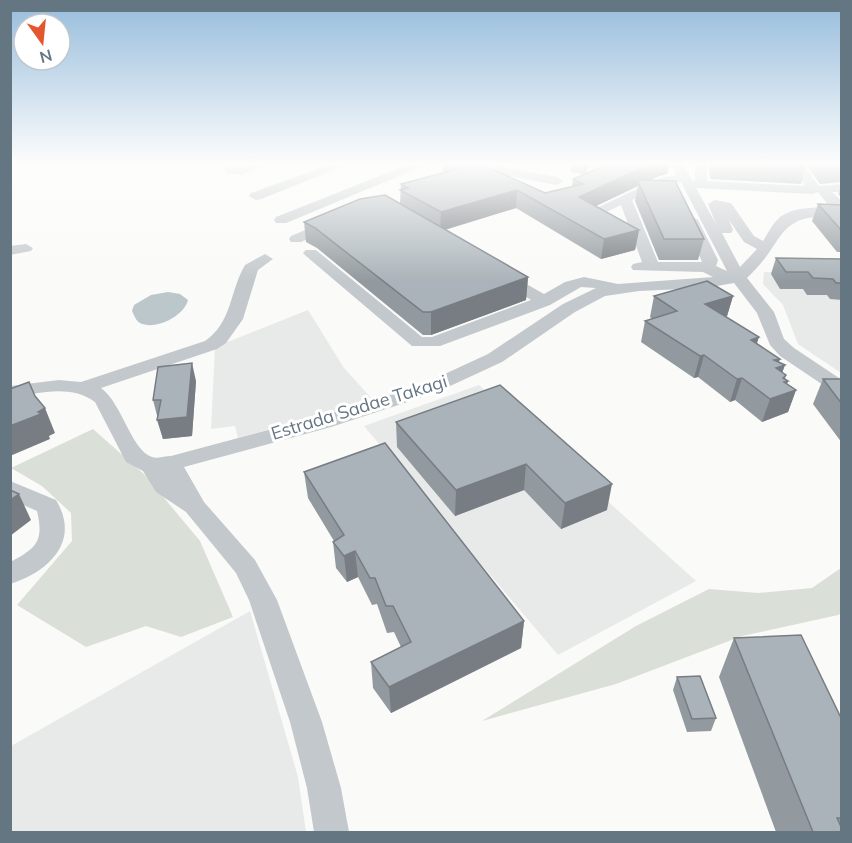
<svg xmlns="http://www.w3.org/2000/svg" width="852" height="843" font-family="Mulish,sans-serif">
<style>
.built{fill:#e8e9e9}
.green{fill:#dadfd7}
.water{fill:#bbc7cb}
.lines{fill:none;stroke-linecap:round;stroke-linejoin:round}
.minor{fill:#c3c8cc;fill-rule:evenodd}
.wall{fill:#929a9f}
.shaded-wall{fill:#777d82}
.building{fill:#aab3b9;stroke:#777d82;stroke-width:1.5}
.labels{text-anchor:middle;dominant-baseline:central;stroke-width:6;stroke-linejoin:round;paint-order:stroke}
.street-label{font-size:18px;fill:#657683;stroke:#fff}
</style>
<rect width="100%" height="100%" fill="#fafaf8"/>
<path class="built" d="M764 272 841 274V373L798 344 783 305 763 284Z
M308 310 344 368 373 400 238 438 235 426 211 429 215 347Z
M479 385 696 581 558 655 364 426Z
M250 611 298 777 306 832H11V746Z"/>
<path class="green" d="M93 429 145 475 200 541 233 617 181 637 146 626 86 647 17 605 72 541 71 513 42 486 11 468Z
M841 568V613L838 615 742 636 616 684 482 721 636 626 709 589 758 593 812 588Z"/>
<path class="water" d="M168 292 180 294 188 300C185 315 156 331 140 323 136 321 134 315 132 311L134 305 151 295Z"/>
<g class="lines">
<path class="minor" d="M221 164 240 167 249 164H268L241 175 227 173Z
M331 164H349L261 199 256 200 249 196 251 193Z
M410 164H428L286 223H276L274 220 276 217Z
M489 164H502L506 168 557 177 563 181 557 185 502 175 498 174Z
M671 164H683L692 180 695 181V164H707V181L805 186 795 170 801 166 805 167 819 186 842 184V192H832L842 201V217C773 212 789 239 747 278L774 312 784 339 794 348 842 380V395L835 393 780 356 770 345 757 313 734 283 706 288 639 291 605 296 575 312 502 362 435 393 331 427 184 467 204 502 255 560 277 600 322 722 341 788 349 832H314L307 788 290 722 249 600 236 573 186 512 156 492 143 471 126 462 95 402C71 384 38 393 10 398V386L59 380 81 382 205 341C232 323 230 290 245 265L265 254 273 259 258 270 243 319 226 343 217 349 101 388C122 403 131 450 152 457 157 459 165 456 171 456L317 417 421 385 488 354 563 304 596 288 581 287 550 305 440 346H412L306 256 303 253 306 250H316L422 337H432L531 300 497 279 495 276 503 271 544 294 565 282 584 277 618 284 713 277 703 272 633 270 631 267 633 264 642 262 621 205 592 219 587 220 580 216 660 178 677 175ZM681 182 727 271 716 266 718 260 698 220 691 216 684 220 702 262H658L632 200 667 184ZM696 188 813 194 818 192 829 206 836 208C819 207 795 206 780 217 773 223 768 233 763 241L754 236 731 203 715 200 708 204 716 224ZM729 220 744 242 757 249 740 267 722 233H731L733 230Z
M331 219 336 220 338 223 336 226 301 242H291L289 239 291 236Z
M26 244 33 248 31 251 10 255V246Z
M10 481 56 500C81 541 49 572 10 584V562C37 548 44 541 37 511L10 499Z"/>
</g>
<path class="wall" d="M443 164H481L545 193 572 187 573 179 608 164H669L667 174 659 176 650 180 704 239 698 260H659L635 201 638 186 596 206 639 230 635 250 601 259 516 208 445 230 528 277 526 300 431 335H423L317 248 306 242 304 222 400 204 401 184 443 173Z
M571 164H590L584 174 571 172Z
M709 164H806V165L801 184 710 179Z
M808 164H842V182L820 184 807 166Z
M842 184V198L838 194Z
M818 204 842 205V252H837L812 221Z
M776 258 842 259V300L830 299 827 295H807L803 289H780L771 274Z
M654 296H733L727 316 726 317 779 362 785 365 782 372 785 379 788 381 787 384 796 390 788 412 762 422 735 400 730 402 698 377 694 378 641 342 645 321 652 319 650 317Z
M823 379H842V443L813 404Z
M196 381 192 436 163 439 153 400Z
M500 385 607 510 561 529 524 490 455 516 397 447 396 422Z
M304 472 524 621 521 648 391 713 373 688 371 662 401 647 394 632 387 633 377 604 372 605 358 577 347 582 336 568 333 542 334 541 308 498Z
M734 638 842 720V832H776L719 677Z
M677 677 716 718 711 731 687 732 673 690Z"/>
<path class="shaded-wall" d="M585 164H590L584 174Z
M650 164H669L667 174 659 176 640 185 638 182V186L577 215 579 197Z
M517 190 516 208 440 231 441 212Z
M639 230 635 250 601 259 604 239Z
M528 277 526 300 431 335V312Z
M733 296 727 316 699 325 705 304Z
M759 337 752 359 751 340Z
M704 355 698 377 694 378 700 356Z
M780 359 777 368 785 365 777 387 774 360Z
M192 363 196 381 192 436 163 439 157 420Z
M786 375 784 382 788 381 783 394 796 390 788 412 762 422 770 399 783 378Z
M742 378 735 400 730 402 737 379Z
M45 408 55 433 49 436 50 439 10 456V426Z
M526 464 524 490 455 516 456 490Z
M612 484 607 510 561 529 565 503Z
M19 494 31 520 10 536V500Z
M355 551 358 577 347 582 344 556Z
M524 621 521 648 391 713 389 687Z"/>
<path class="building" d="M449 164H481L545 193 583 184 573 179 608 164H650L579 197 639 230 604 239 517 190 441 212 400 190 408 188 401 184 458 169Z
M823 164H842V167L825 168Z
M643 180 675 181 704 239H664L638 182Z
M385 195 528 277 431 312H423L315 228 304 222 360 199Z
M818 204 842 205V231Z
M776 258 842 259V283H836L833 279 813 278 808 272H786Z
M707 281 733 296 705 304 759 337 751 340 780 359 774 360 785 365 776 368 786 375 783 378 788 381 784 382 796 390 770 399 742 378 737 379 704 355 700 356 645 321 677 311 654 296Z
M192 363 187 417 157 420 161 400H153L158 367Z
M823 379H842V404Z
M29 382 35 396 45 408 38 412 41 414 10 426V389Z
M500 385 612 484 565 503 526 464 456 490 396 422Z
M385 443 524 621 389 687 371 662 411 642 393 606H386L375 578H370L355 551 344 556 333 542 344 535 304 472Z
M10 490 19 494 10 500Z
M801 635 842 720V818H837L842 829V832H813L734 638Z
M700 676 716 718 692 719 677 677Z"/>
<linearGradient id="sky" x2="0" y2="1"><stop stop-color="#96bcdc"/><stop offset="0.58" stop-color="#fdfdfc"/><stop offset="1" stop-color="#fdfdfc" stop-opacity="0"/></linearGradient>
<rect width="852" height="282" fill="url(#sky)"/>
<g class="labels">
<g class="street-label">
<text transform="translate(359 407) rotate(-17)">Estrada Sadae Takagi</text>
</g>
</g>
<rect width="852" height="843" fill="none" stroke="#657683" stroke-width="24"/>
<g transform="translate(42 42) rotate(165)"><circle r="28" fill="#ffffff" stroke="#c1c8cd" stroke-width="1.5"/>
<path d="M0-4.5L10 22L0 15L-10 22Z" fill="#e4572e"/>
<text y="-9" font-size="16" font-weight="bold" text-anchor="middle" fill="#657683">N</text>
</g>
</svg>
